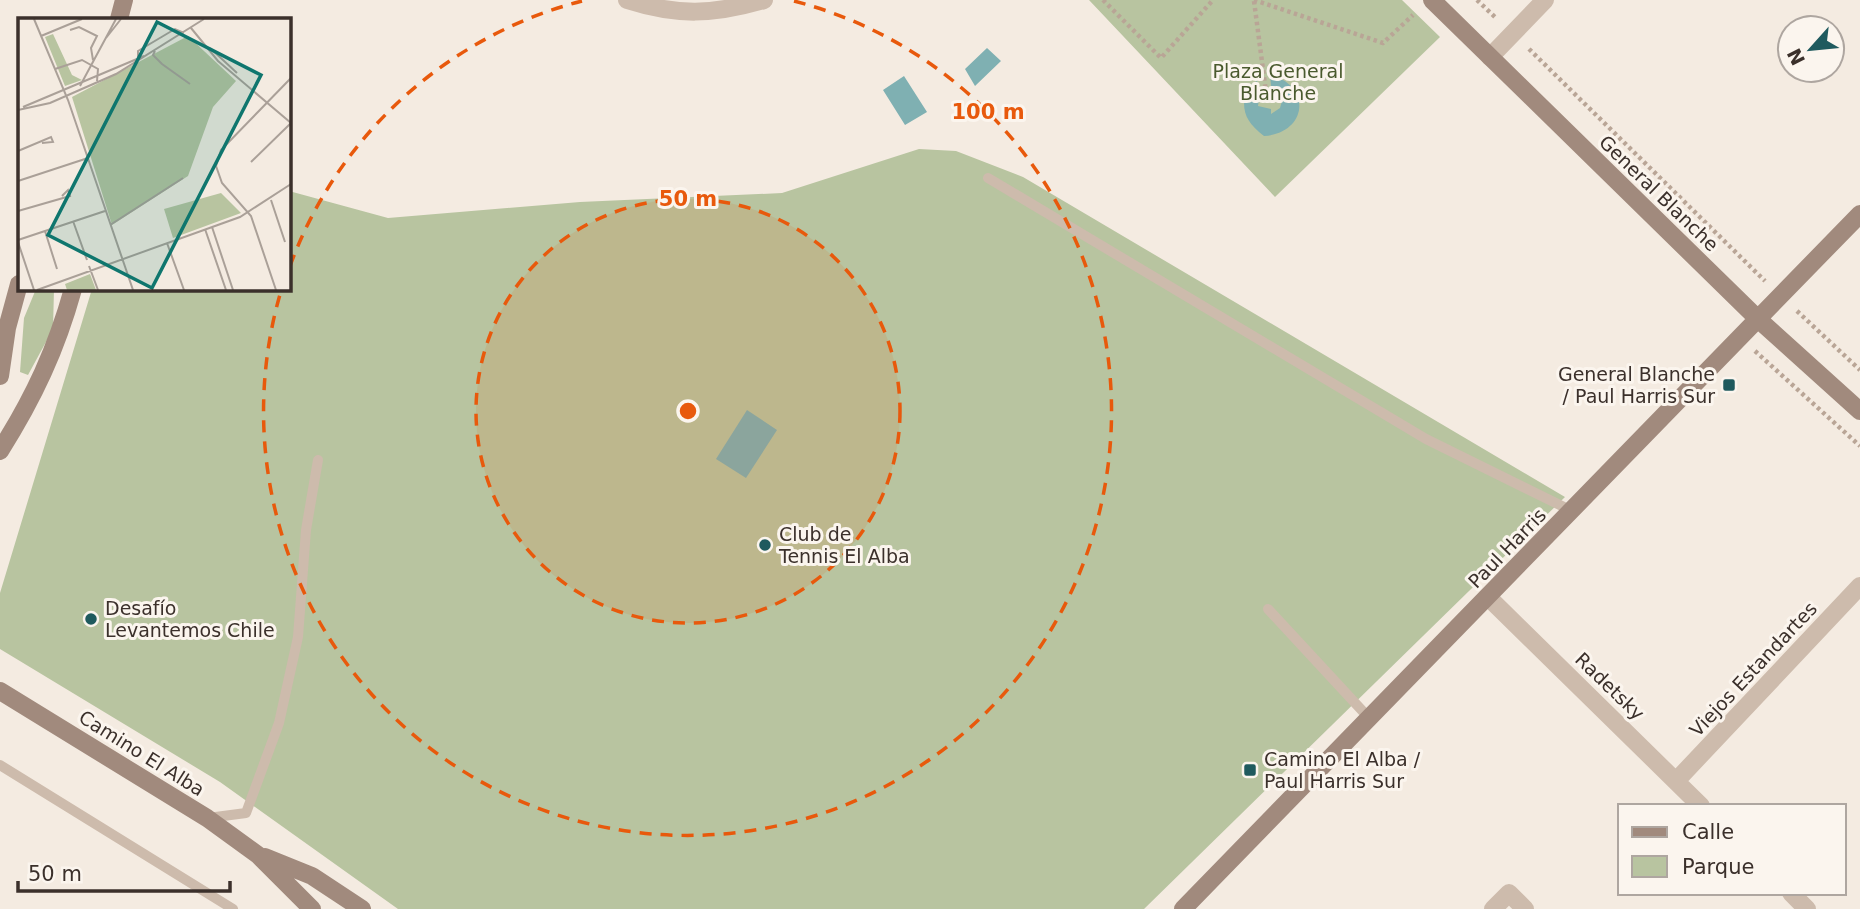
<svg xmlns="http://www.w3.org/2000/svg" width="1860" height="909" font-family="'DejaVu Sans',sans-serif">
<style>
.green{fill:#b8c4a0}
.water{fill:#7fb0b2}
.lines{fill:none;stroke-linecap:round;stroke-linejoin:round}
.path{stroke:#b9a596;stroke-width:4.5;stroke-dasharray:3.5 3.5;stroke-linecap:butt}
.lane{stroke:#cdbbac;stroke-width:10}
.street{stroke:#cdbbac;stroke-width:18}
.secondary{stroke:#a18a7d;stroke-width:18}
.ring{fill:none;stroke:#e8590c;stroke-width:3.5;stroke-dasharray:12 9}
.poi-dot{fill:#1f5a5e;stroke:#fbf5ee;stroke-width:2.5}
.labels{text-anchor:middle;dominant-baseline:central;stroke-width:6;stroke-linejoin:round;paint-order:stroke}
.park-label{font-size:19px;fill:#4a5a2e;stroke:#fbf5ee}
.street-label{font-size:19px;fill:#3b302b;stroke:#fbf5ee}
.poi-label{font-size:19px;fill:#3b302b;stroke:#fbf5ee;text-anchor:start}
.inset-road{fill:none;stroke:#aaa098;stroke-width:2}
.view{fill:#0f766e;fill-opacity:0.15;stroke:#0f766e;stroke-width:3.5}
.inset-edge{fill:none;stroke:#3b302b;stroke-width:3.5}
.centre{fill:#e8590c;stroke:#fbf5ee;stroke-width:3.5}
.ring-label{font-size:21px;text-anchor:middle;font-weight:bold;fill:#e8590c;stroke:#fbf5ee;stroke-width:6;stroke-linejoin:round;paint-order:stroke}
</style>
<rect width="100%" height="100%" fill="#f4ebe1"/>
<path class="green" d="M1089 0H1402L1440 37 1275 197Z
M919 149 956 151 1023 177 1565 497 1144 909H398L220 782 0 649V593L92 289H289V191L388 218 580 202 782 193Z
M36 289H54L53 329 28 375 20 372 24 318Z"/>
<path class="water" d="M987 48 1001 61 975 86 965 69Z
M1270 75C1312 85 1308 133 1264 136 1245 121 1241 111 1246 87L1257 81 1260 93 1258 106 1271 109V114L1280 108 1282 101 1272 95Z
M904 76 927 112 905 125 883 90Z
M747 410 777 430 746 478 716 459Z"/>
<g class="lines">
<path class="path" d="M1103 0 1161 58 1213 0
M1254 0 1383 43 1413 15
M1477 0 1497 19
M1254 1 1266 92
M1529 49 1765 281
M1797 311 1860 370
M1755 351 1860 446"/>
<path class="lane" d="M988 178 1426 439 1572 511
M1268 609 1369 718
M0 765 233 909
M208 818 246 813 279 723 298 637 306 530 318 460"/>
<path class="street" d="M627 0C677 16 713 15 764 0
M1490 57 1545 0
M1488 597 1701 806
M1676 781 1860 586
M1791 893 1807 909
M1493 909 1509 893 1525 909"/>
<path class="secondary" d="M1432 0 1759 320 1860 411
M119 19 124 0
M0 376 7 328 19 284
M0 451C34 397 56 350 73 289
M0 691 207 818 258 855 312 909
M265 857 312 876 362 909
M1183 909 1860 214"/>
</g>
<circle cx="688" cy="411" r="212" fill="#e8590c" fill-opacity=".12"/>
<g class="ring">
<circle cx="688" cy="411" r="212"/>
<path d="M290 266A424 424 0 0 1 582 1M794 1A424 424 0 1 1 281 291"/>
</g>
<g class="poi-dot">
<rect x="1722" y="378" width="14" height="14" rx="3.5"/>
<circle cx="765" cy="545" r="7"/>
<circle cx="91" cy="619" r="7"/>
<rect x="1243" y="763" width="14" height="14" rx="3.5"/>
</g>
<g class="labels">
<g class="park-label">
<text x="1278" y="71">Plaza General<tspan x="1278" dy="22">Blanche</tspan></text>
</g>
<g class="street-label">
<text transform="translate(1659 193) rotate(44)">General Blanche</text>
<text transform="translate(1507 548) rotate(-46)">Paul Harris</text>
<text transform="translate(1753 669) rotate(-47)">Viejos Estandartes</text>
<text transform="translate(1610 686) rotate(44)">Radetsky</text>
<text transform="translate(142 753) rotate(32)">Camino El Alba</text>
</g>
<g class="poi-label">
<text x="1715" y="374" text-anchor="end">General Blanche<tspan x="1715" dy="22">/ Paul Harris Sur</tspan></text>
<text x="779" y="534">Club de<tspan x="779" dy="22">Tennis El Alba</tspan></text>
<text x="105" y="608">Desafío<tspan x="105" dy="22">Levantemos Chile</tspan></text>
<text x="1264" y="759">Camino El Alba /<tspan x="1264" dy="22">Paul Harris Sur</tspan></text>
</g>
</g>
<g transform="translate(18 18)">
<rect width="273" height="273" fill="#f4ebe1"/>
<path d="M35 16 54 57 64 62 47 68 27 19ZM170 18 218 63 195 89 170 158 94 207 54 79ZM203 175 223 195 155 220 146 191ZM72 256 78 272H49L47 266Z" fill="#b8c4a0"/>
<path class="inset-road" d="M16 1 50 82 115 272M173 10 200 43 273 105M52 12 61 9 79 18 73 30 75 42M23 18 64 1M88 20 103 1M192 30 219 55M137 33 135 37 144 46 172 66M120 39V33L157 11 166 15M37 51 64 42 80 51 79 63M62 68 98 1M5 89 126 38M0 92 32 85 98 56 186 1M0 133 33 119 35 124 24 125M233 144 273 105M0 163 70 140M253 182 267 224M0 193 52 178 50 172 44 178M55 203 69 242M92 207 165 160M194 209 215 272M187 211 208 272M27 213 39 251M0 222 87 193M0 224 16 272M149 225 166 272M71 248 80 272M19 272 222 199 273 166M258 272 233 198 204 165 198 148 203 132 273 60"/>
<path class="view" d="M139 4 243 57 134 270 30 217Z"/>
<rect width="273" height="273" class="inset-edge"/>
</g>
<circle cx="688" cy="411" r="10" class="centre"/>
<g class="ring-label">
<text x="988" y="119">100 m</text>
<text x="688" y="206">50 m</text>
</g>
<rect x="1618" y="804" width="228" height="91" fill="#fbf5ee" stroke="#aea6a0" stroke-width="2"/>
<rect x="1632" y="827" width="35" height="10" fill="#a18a7d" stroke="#aea6a0" stroke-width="2"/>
<text x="1682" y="839" font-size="21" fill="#3b302b">Calle</text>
<rect x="1632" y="856" width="35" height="21" fill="#b8c4a0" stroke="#aea6a0" stroke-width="2"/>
<text x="1682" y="874" font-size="21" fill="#3b302b">Parque</text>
<g transform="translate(1811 49) rotate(243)"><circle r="33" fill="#fbf5ee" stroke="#aea6a0" stroke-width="2"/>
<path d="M0-5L12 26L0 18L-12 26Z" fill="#1f5a5e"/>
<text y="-10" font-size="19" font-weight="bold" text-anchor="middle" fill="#3b302b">N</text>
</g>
<path d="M18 881v10h212v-10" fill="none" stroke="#3b302b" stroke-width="3.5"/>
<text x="28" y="881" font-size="21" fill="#3b302b" stroke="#fbf5ee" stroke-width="5" paint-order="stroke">50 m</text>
</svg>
